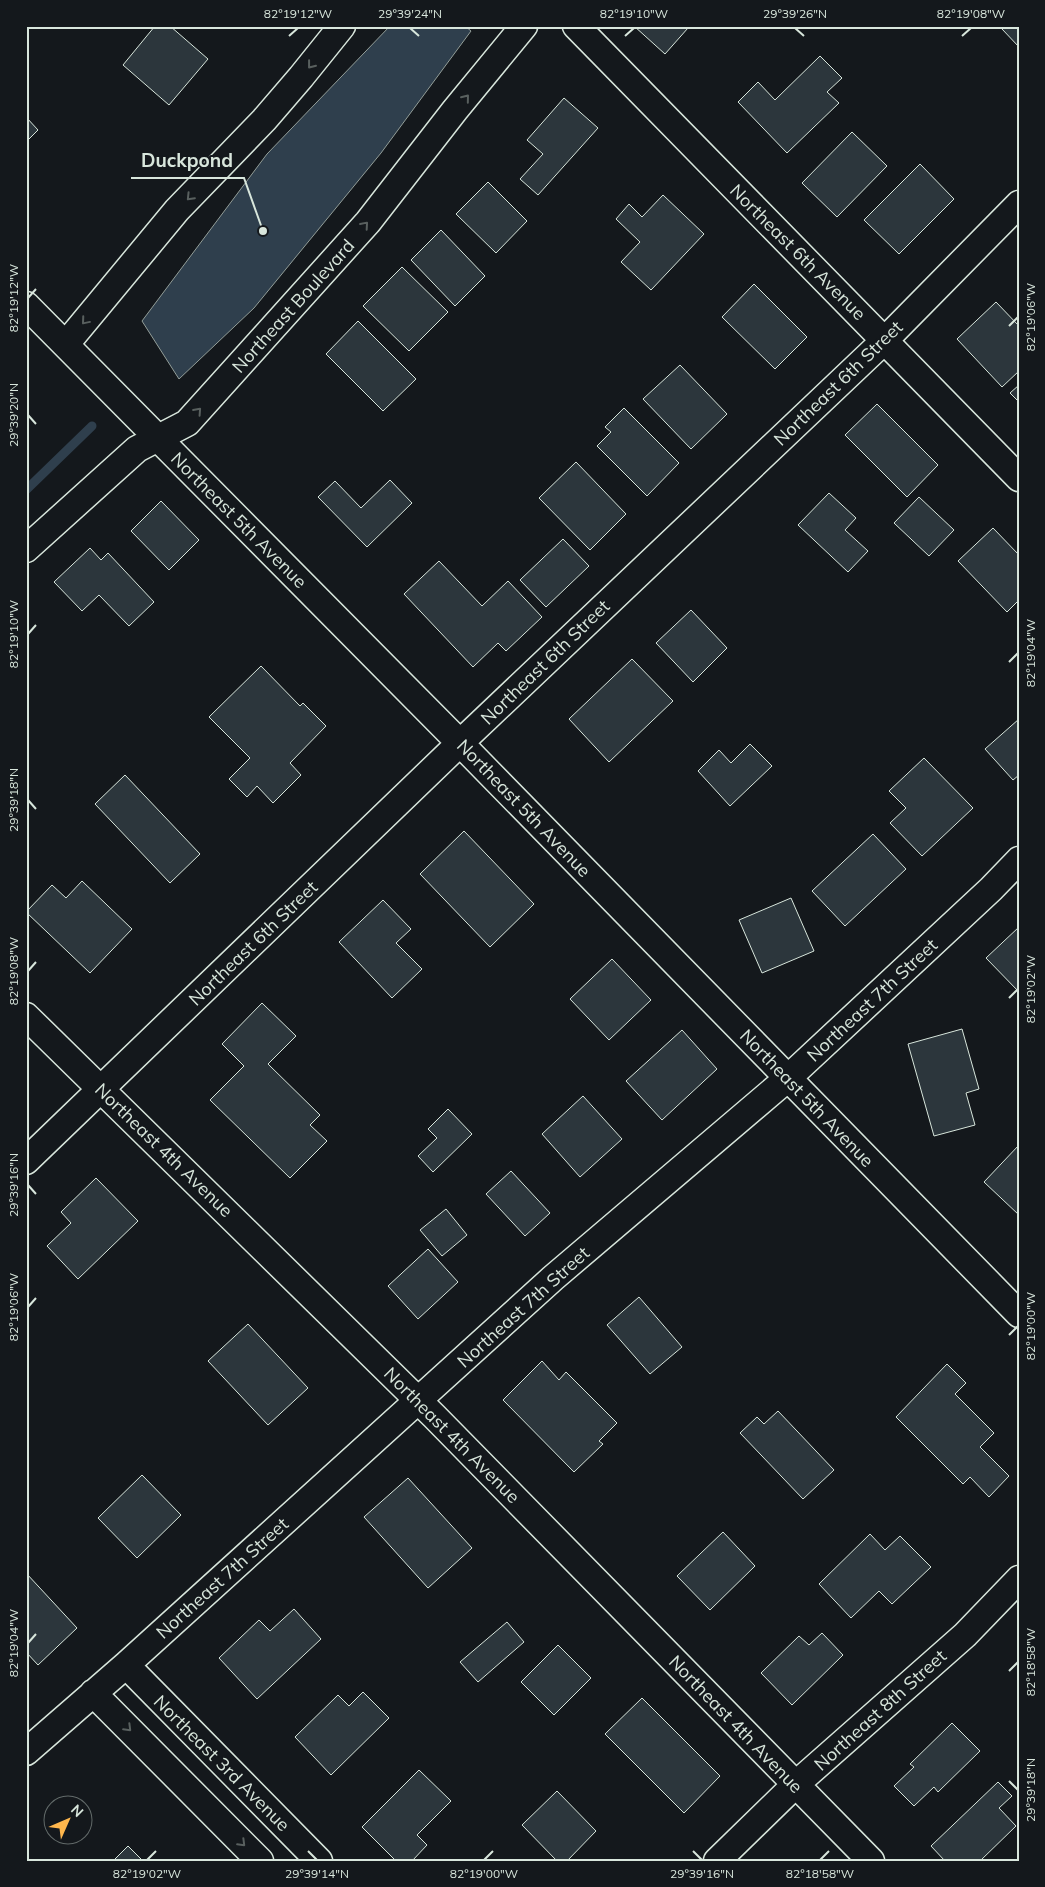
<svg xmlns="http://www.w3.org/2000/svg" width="1045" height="1887" font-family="Mulish,sans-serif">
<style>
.water{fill:#2f3f4d;stroke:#939e99}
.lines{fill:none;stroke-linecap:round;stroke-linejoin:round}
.stream{stroke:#2f3f4d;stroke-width:9}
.building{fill:#2c363c;stroke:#d8e6dc}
.minor-casing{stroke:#d8e6dc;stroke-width:29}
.minor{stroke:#14181c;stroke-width:26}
.oneway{stroke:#59605f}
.ticks{fill:none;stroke:#d8e6dc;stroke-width:2}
.labels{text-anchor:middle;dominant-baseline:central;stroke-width:4;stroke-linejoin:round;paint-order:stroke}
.street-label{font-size:18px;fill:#d8e6dc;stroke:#14181c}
.leader{fill:none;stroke:#d8e6dc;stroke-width:2}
.callout-dot{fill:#d8e6dc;stroke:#14181c;stroke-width:2}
.callout-label{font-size:19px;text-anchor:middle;font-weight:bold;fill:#d8e6dc;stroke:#14181c;stroke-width:4;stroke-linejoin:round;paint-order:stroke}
.neatline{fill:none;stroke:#d8e6dc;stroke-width:2}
.ticks-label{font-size:12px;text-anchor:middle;fill:#d8e6dc}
</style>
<rect width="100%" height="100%" fill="#14181c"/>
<path class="water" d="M390 26H465L471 31 381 153 254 308 179 379 142 321 267 154Z"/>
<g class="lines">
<path class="stream" d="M26 490 92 426"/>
</g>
<path class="building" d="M155 26H170L208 59 169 105 123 65Z
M634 26H685L688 28 665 54Z
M1005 26H1019V47L1002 29Z
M820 56 842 78 827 92 839 103 787 153 738 102 758 82 775 100Z
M564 98 598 128 538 195 520 179 543 154 527 140Z
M26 117 38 130 26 142Z
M852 132 887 166 837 217 802 183Z
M920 164 954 199 899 254 864 220Z
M488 182 527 221 496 253 456 214Z
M663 195 704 234 651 290 621 262 640 242 616 219 629 204 642 217Z
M441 230 485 276 455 306 411 260Z
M402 267 448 312 409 351 363 306Z
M754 284 807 337 775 369 722 317Z
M996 302 1019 326V371L1002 387 957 339Z
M358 321 416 379 383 411 326 354Z
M680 365 727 414 691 449 643 399Z
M1019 385V402L1010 393Z
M877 404 938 465 907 497 845 435Z
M624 408 679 463 647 496 597 446 611 432 605 427Z
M576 462 626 514 590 550 539 498Z
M390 480 412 503 367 547 318 497 335 481 361 508Z
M829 493 856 518 845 530 868 551 848 572 798 525Z
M919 497 954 530 929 556 894 523Z
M161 501 199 540 169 570 131 531Z
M993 528 1019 555V600L1007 612 958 561Z
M563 539 589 566 546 607 520 580Z
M90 548 101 560 108 553 154 602 129 626 99 595 82 611 54 582Z
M439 561 482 606 508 581 542 617 506 651 498 643 473 667 404 594Z
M691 610 727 648 693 682 656 643Z
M632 659 673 701 609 762 569 719Z
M261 666 300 706 303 703 326 726 290 763 301 775 273 803 257 786 247 797 229 779 250 758 209 717Z
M1019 719V775L1013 780 985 749Z
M750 744 772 766 730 806 698 771 719 750 731 763Z
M924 758 973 808 922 856 890 823 906 808 889 791Z
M125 775 200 854 170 883 95 804Z
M464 831 534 904 490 947 420 874Z
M873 834 906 869 845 926 812 891Z
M82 881 132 929 90 973 26 912 52 885 66 898Z
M791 898 814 951 762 973 739 920Z
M383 900 411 929 396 943 422 969 392 998 339 942Z
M1019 927V992L986 958Z
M612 959 651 1000 609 1040 570 999Z
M262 1003 296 1036 268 1064 320 1115 310 1125 327 1141 290 1178 210 1100 244 1066 222 1044Z
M962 1029 979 1089 966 1093 975 1125 934 1136 908 1044Z
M682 1030 717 1069 662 1120 626 1081Z
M583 1096 622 1139 580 1177 542 1134Z
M448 1109 472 1134 433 1172 418 1156 437 1138 428 1129Z
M1019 1145V1215L984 1182Z
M511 1171 550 1213 525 1236 486 1194Z
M96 1178 138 1221 78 1279 47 1246 71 1223 61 1212Z
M446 1209 467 1235 442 1256 420 1230Z
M428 1249 458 1282 418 1319 388 1286Z
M639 1297 682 1347 650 1374 607 1325Z
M248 1324 308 1388 268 1425 208 1361Z
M542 1361 559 1380 566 1372 617 1423 599 1441 603 1444 574 1472 503 1400Z
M947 1364 966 1383 955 1394 994 1433 980 1447 1009 1476 989 1497 970 1477 963 1484 896 1417Z
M778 1411 834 1470 803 1499 740 1433 757 1417 764 1424Z
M142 1475 181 1515 137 1558 98 1518Z
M408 1478 472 1548 428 1588 364 1517Z
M723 1532 755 1566 710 1610 677 1576Z
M870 1534 885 1550 900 1536 931 1567 892 1604 879 1591 851 1618 819 1584Z
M26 1573 77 1628 38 1665 26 1652Z
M294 1609 321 1639 257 1699 219 1658 259 1620 270 1631Z
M507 1622 524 1642 478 1682 460 1662Z
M822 1633 843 1655 792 1705 761 1673 799 1636 809 1645Z
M558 1645 591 1678 554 1715 521 1682Z
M363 1692 389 1718 331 1775 295 1737 338 1695 349 1706Z
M642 1698 720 1776 684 1813 605 1734Z
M952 1723 980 1751 938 1792 934 1787 914 1806 894 1786 914 1767 910 1764Z
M419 1770 451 1801 417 1835 427 1845 412 1861H396L362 1827Z
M998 1782 1012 1796 999 1808 1016 1826 980 1861H945L931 1846Z
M557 1791 596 1831 567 1861H557L522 1825Z
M128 1846 143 1861H113Z"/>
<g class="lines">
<defs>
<path id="minor" d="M576 26 1019 478
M26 305 460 743 1019 1314
M66 344 177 210 264 120 301 77 342 26
M26 549 137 449 187 423 368 222 455 110 524 26
M26 1016 434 1416 871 1861
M26 1161 460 743 885 340 1019 204
M126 1665 319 1861
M93 1693 260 1861
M26 1752 126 1665 553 1278 788 1078 991 889 1019 860
M717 1861 795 1785 965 1635 1019 1579"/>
</defs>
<use href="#minor" class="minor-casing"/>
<use href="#minor" class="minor"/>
</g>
<defs><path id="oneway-chevron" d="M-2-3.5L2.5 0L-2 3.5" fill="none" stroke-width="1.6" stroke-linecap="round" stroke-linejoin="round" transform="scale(1.25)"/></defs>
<g class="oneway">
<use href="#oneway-chevron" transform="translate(311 65) rotate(128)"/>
<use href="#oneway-chevron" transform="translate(466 98) rotate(-51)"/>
<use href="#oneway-chevron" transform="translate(190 197) rotate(134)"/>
<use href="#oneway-chevron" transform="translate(365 225) rotate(-49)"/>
<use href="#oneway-chevron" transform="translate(85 321) rotate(130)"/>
<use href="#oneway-chevron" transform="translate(198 411) rotate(-48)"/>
<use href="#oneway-chevron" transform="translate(128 1728) rotate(45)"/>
<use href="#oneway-chevron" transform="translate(242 1843) rotate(45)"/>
</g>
<path class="ticks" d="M410 28 419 36M795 28 804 36M289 36 298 28M625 36 634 28M962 36 971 28M28 298 36 289M1009 326 1018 317M28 415 36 424M28 634 36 625M1009 662 1018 653M28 800 36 809M28 971 36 962M1009 998 1018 989M28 1185 36 1194M28 1307 36 1298M1009 1335 1018 1326M28 1643 36 1634M1009 1671 1018 1662M1009 1781 1018 1790M308 1851 317 1860M693 1851 702 1860M147 1860 156 1851M484 1860 493 1851M820 1860 829 1851"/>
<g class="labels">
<g class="street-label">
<text transform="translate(798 252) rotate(45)">Northeast 6th Avenue</text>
<text transform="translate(293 306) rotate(-48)">Northeast Boulevard</text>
<text transform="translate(838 383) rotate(-44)">Northeast 6th Street</text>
<text transform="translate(239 520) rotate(45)">Northeast 5th Avenue</text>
<text transform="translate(545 662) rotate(-44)">Northeast 6th Street</text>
<text transform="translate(524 808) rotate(46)">Northeast 5th Avenue</text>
<text transform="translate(253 943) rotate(-44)">Northeast 6th Street</text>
<text transform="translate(872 1000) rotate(-43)">Northeast 7th Street</text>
<text transform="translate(807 1098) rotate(46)">Northeast 5th Avenue</text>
<text transform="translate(164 1150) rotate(44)">Northeast 4th Avenue</text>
<text transform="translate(523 1307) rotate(-42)">Northeast 7th Street</text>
<text transform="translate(452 1435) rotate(45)">Northeast 4th Avenue</text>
<text transform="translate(222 1578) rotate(-42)">Northeast 7th Street</text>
<text transform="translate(880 1710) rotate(-42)">Northeast 8th Street</text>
<text transform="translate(736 1724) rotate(46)">Northeast 4th Avenue</text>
<text transform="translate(222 1763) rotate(45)">Northeast 3rd Avenue</text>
</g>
</g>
<path class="leader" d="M263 231L244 178H131"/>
<circle class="callout-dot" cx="263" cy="231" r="5"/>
<g class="callout-label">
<text x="187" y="167">Duckpond</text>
</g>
<rect width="1045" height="1887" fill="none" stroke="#14181c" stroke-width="55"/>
<g transform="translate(68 1820) rotate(45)"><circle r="24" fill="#14181c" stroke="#626a69"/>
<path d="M0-4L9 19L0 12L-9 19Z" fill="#ffb74d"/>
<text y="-8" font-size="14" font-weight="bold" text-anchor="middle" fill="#d8e6dc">N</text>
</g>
<rect x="28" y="28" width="990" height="1832" class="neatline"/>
<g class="ticks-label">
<text x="298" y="18">82°19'12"W</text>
<text x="410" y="18">29°39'24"N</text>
<text x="634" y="18">82°19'10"W</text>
<text x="795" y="18">29°39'26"N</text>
<text x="971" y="18">82°19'08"W</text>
<text transform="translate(14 298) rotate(-90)" y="4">82°19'12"W</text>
<text transform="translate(1031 317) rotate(-90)" y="4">82°19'06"W</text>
<text transform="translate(14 415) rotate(-90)" y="4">29°39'20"N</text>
<text transform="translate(14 634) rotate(-90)" y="4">82°19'10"W</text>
<text transform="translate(1031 653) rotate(-90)" y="4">82°19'04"W</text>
<text transform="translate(14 800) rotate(-90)" y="4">29°39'18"N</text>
<text transform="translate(14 971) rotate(-90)" y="4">82°19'08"W</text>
<text transform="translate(1031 989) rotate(-90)" y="4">82°19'02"W</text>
<text transform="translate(14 1185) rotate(-90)" y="4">29°39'16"N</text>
<text transform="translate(14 1307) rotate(-90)" y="4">82°19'06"W</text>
<text transform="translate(1031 1326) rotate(-90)" y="4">82°19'00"W</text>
<text transform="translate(14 1643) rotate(-90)" y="4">82°19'04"W</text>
<text transform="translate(1031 1662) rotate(-90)" y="4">82°18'58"W</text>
<text transform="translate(1031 1790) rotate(-90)" y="4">29°39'18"N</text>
<text x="147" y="1878">82°19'02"W</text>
<text x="317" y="1878">29°39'14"N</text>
<text x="484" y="1878">82°19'00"W</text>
<text x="702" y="1878">29°39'16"N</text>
<text x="820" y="1878">82°18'58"W</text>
</g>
</svg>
